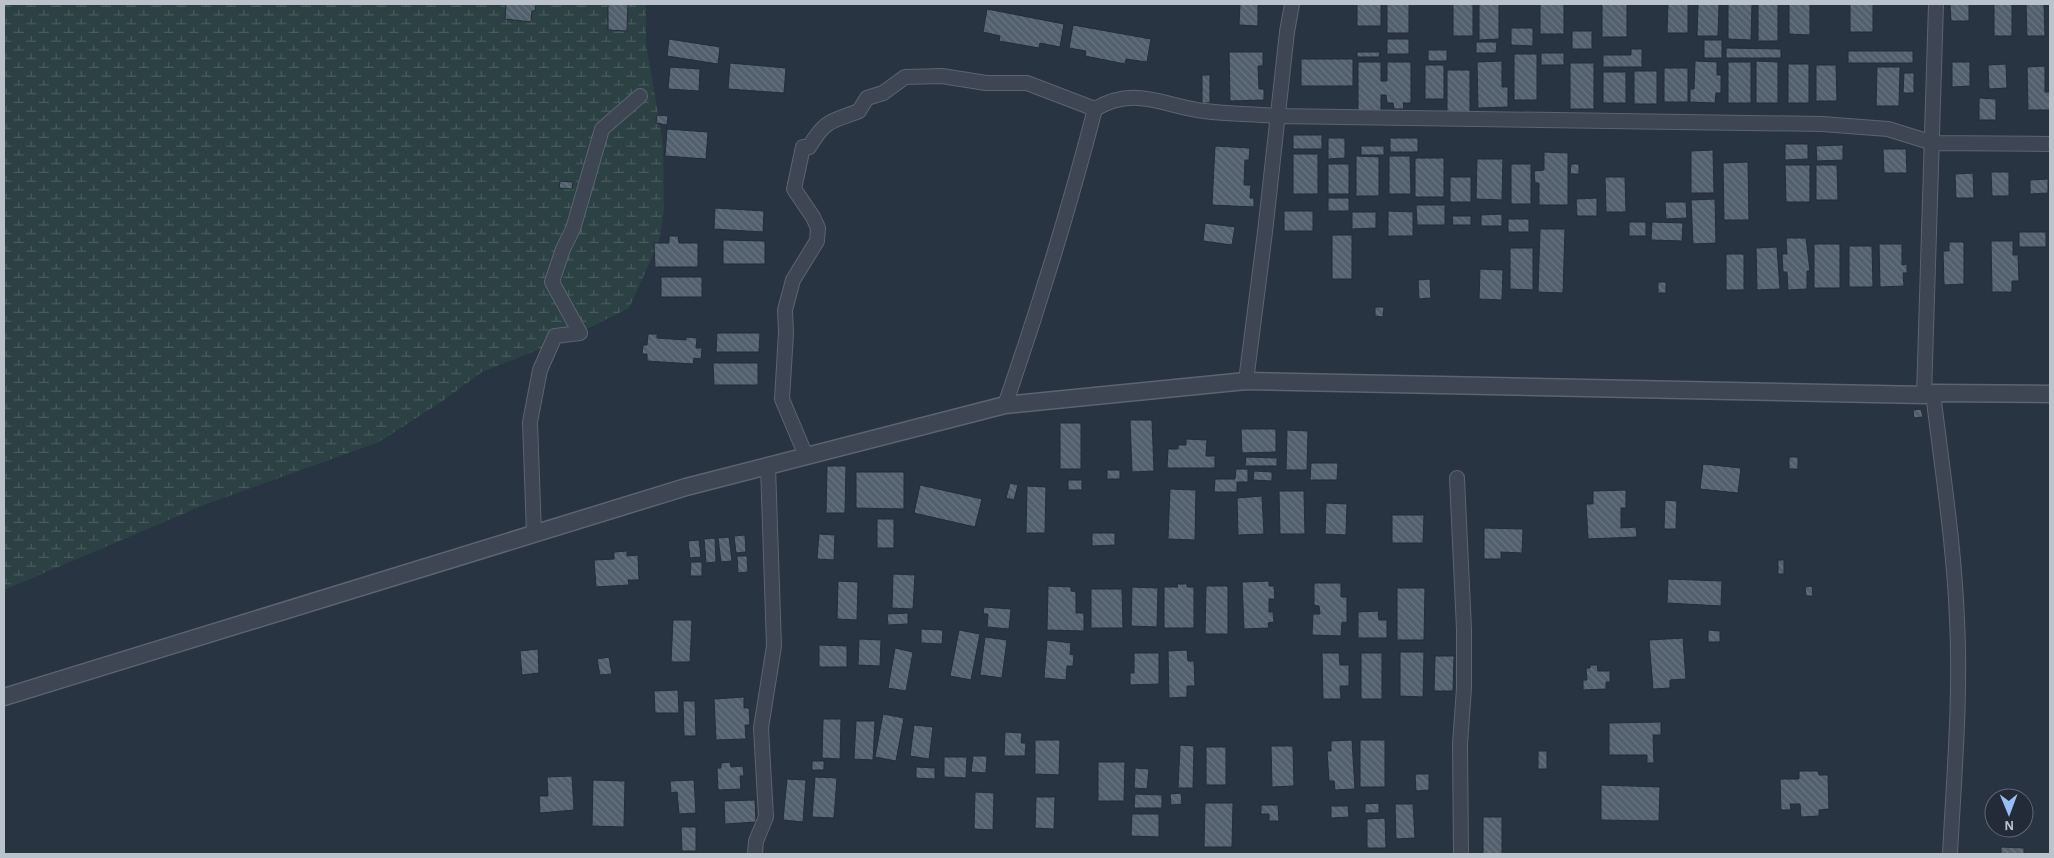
<svg xmlns="http://www.w3.org/2000/svg" width="2054" height="858" font-family="'Alegreya Sans',sans-serif">
<style>
.wetland{fill:url(#wetland-marsh)}
.building{fill:url(#building-back-hatch);stroke:#242d39}
.lines{fill:none;stroke-linecap:round;stroke-linejoin:round}
.minor-casing{stroke:#5b646f;stroke-width:16}
.tertiary-casing{stroke:#5b646f;stroke-width:19}
.minor{stroke:#3d4652;stroke-width:14}
.tertiary{stroke:#3d4652;stroke-width:16}
</style>
<defs>
<pattern id="wetland-marsh" width="20" height="14" patternUnits="userSpaceOnUse" patternTransform="scale(1.25)"><rect width="20" height="14" fill="#2b4143"/><path d="M1 5h8M5 5V1M11 12h8M15 12V8" fill="none" stroke="#485b5d"/></pattern>
<pattern id="building-back-hatch" width="6" height="6" patternUnits="userSpaceOnUse" patternTransform="scale(1.25)"><rect width="6" height="6" fill="#525f6d"/><path d="M-1 5l2 2M0 0l6 6M5-1l2 2" fill="none" stroke="#697481"/></pattern>
</defs>
<rect width="100%" height="100%" fill="#293442"/>
<path class="wetland" d="M4 4H646V44L663 143 664 211 659 242 629 308 570 337 482 372 441 402 379 442 204 505 4 590Z"/>
<path class="building" d="M506 4H536L535 11H532L531 22 505 19Z
M608 4H628L627 31 608 30Z
M1240 4H1258V26L1239 25Z
M1357 4H1381V26H1357Z
M1387 4H1409V33H1387Z
M1453 4H1473V36H1453Z
M1479 4H1499V39L1479 40Z
M1540 4H1564V34H1540Z
M1602 4H1627V37H1602Z
M1668 4H1688V33H1667Z
M1698 4H1719L1718 36H1697Z
M1728 4H1752L1751 40 1728 39Z
M1758 4H1778V41H1758Z
M1789 4H1810V35L1789 34Z
M1850 4H1873V32H1850Z
M1950 4H1969V21H1951Z
M1994 4H2012V36H1994Z
M2026 4H2044L2045 36H2027Z
M987 9 1064 24 1060 47 1040 43 1039 48 999 41 1000 36 983 32Z
M1073 25 1151 39 1147 62 1126 59 1125 64 1085 56 1086 51 1069 48Z
M1511 28H1533V46L1511 45Z
M1572 31H1592V49H1572Z
M669 39 720 47 718 64 667 56Z
M1387 39H1409V54H1387Z
M1704 40H1722V58H1704Z
M1476 42H1497L1496 53H1476Z
M1726 48 1781 49V58H1726Z
M1631 49H1642V67H1603V55H1631Z
M1428 50H1447V61H1428Z
M1848 51H1913V63H1848Z
M1229 52H1263V66H1258L1259 89H1264V100L1230 101Z
M1357 52H1380L1379 57H1357Z
M1541 53H1564V65H1541Z
M1514 54H1537V100H1514Z
M1301 59H1353V86H1301Z
M1502 61V87H1508V107L1478 108 1477 62Z
M1695 61 1717 62V75H1721V93H1716L1715 103 1690 102V89H1694Z
M1756 61 1778 62V103H1756Z
M1358 62H1381V81H1387V62H1411V103H1403L1404 109H1394L1393 103H1387L1386 95H1381V111H1358Z
M1728 62H1751V103H1728Z
M1952 62H1970V86L1952 87Z
M730 63 786 68 784 93 728 89Z
M1570 63H1594V109H1570Z
M1788 64H1809V103H1788Z
M2006 64 2007 88 1989 89 1988 65Z
M1425 65H1444V99H1425Z
M1816 65H1836L1837 101H1816Z
M2045 66V92H2050V110H2028L2027 67Z
M670 67 700 69 699 91 668 89Z
M1877 67H1900L1899 106H1876Z
M1664 68H1688V102H1664Z
M1447 70H1470V112L1447 113Z
M1634 71H1657V104H1634Z
M1603 72H1626V103H1603Z
M1904 73H1914V93H1903Z
M1202 75H1210V103H1202Z
M1979 98 1996 99V120H1979Z
M657 115 668 116 667 125 656 123Z
M667 129 708 132 706 159 665 156Z
M1293 135H1322V149H1293Z
M1328 138H1345V158L1328 159Z
M1390 138H1418V152H1390Z
M1785 144H1808V159L1785 160Z
M1843 145V160L1817 161 1816 146Z
M1215 146 1250 148 1249 160H1245L1244 185H1251L1250 198H1254V207L1212 205Z
M1361 146H1384V155H1361Z
M1883 149H1906L1907 173H1884Z
M1713 150 1714 193H1691V151Z
M1544 152 1568 153V205H1539V183H1535L1534 171 1544 170Z
M1293 154H1318V194H1293Z
M1356 156 1379 157V196H1356Z
M1389 156H1410L1411 194H1389Z
M1415 158H1444V197H1415Z
M1477 159H1503L1502 200 1476 199Z
M1748 162 1749 220H1724L1723 163Z
M1328 164H1349V194H1328Z
M1511 164H1531V204H1511Z
M1571 164H1579V174H1570Z
M1785 165H1810V202H1786Z
M1816 165H1837L1838 200H1816Z
M1991 172H2009V196H1992Z
M1973 173 1974 198H1956L1955 174Z
M1450 177H1471V202H1450Z
M1605 177H1625L1626 212H1606Z
M2048 179V193L2030 194V180Z
M560 181 573 182 572 189 559 188Z
M1328 198H1349V211H1328Z
M1597 198V216H1577L1576 199Z
M1715 199 1716 243 1693 244 1691 200Z
M1665 202H1686L1687 218 1666 219Z
M1416 205H1445V225H1417Z
M715 208 764 211 763 232 714 229Z
M1284 211H1313V231H1284Z
M1388 211 1413 212V236H1388Z
M1352 212H1376V228L1352 229Z
M1502 214V226H1481V215Z
M1452 216H1471V225H1453Z
M1508 219H1529V232H1508Z
M1629 222H1646V236H1629Z
M1652 222 1683 223 1682 241 1651 240Z
M1205 223 1235 227 1232 245 1203 241Z
M1540 229H1565L1563 293 1538 292Z
M2019 232H2046V247H2019Z
M1332 235H1352V279H1332Z
M669 236H678L679 243H698V267H655L654 243H669Z
M1786 238H1806L1810 271H1807V289L1788 290 1787 272H1783L1782 254H1787Z
M723 240 765 241V264H723Z
M1991 241H2013V255H2018L2019 281H2012V292H1992Z
M1949 242H1964V284L1944 285 1943 251H1949Z
M1814 244H1840V288H1814Z
M1879 244H1902V265L1907 264V273H1903L1904 286 1880 287Z
M1849 246H1872L1873 287H1849Z
M1777 247 1780 289 1757 290 1756 248Z
M1510 248H1533V290L1510 289Z
M1726 254H1744V290H1726Z
M1480 269 1503 270 1502 300 1479 299Z
M661 277H702V297H661Z
M1430 279 1431 298 1419 299 1418 280Z
M1658 282H1666V293H1658Z
M1375 307H1384L1383 317 1375 316Z
M717 333H760L759 352H716Z
M648 334H657V338L686 340V337L697 338 696 348H702L701 359 694 358 693 364 647 361V354H642L643 345H647Z
M713 363H758V385H714Z
M1921 409 1923 417 1914 418 1913 410Z
M1130 420H1152L1154 471 1132 472Z
M1060 423H1081V469H1060Z
M1241 429H1276V452L1242 453Z
M1287 430 1308 431 1307 470H1286Z
M1186 439 1207 440 1206 456H1215V468H1167L1168 449H1178V445H1186Z
M1246 457 1277 458V466H1245Z
M1789 457H1798V469H1789Z
M1311 463H1338L1337 480H1310Z
M1703 464 1741 468 1738 493 1700 489Z
M827 466H846L845 513H826Z
M1236 469H1248V482H1237V492H1214L1215 479H1235Z
M1107 470H1120V479H1107Z
M1254 471 1272 472V481L1253 480Z
M856 472H904V509L856 508Z
M1068 480H1082V490H1068Z
M1010 483 1018 485 1014 500 1006 498Z
M920 485 982 499 975 527 914 513Z
M1027 486 1046 487 1045 533H1026Z
M1170 489 1196 490 1195 540 1168 539Z
M1626 490V508H1621V528L1636 527 1637 537 1588 539 1586 504H1593V491Z
M1279 491H1304L1305 534H1280Z
M1262 496 1264 534 1238 535 1237 498Z
M1665 500 1677 501 1676 529H1664Z
M1326 503 1347 504 1346 535 1325 534Z
M1392 515H1424L1423 543H1392Z
M877 519H894V548H877Z
M1484 528 1523 529 1522 553 1501 552V559H1484Z
M1092 533H1115V545L1092 546Z
M819 534 835 535 834 560 817 559Z
M745 535 746 552 736 553 734 536Z
M729 537 732 561 721 562 718 538Z
M715 538 716 562 706 563 704 539Z
M699 540 701 557 690 558 688 541Z
M627 551V556L638 555 639 580H628L629 585 596 587 594 560 614 559V552Z
M737 556H747L748 572 738 573Z
M1778 560H1784V574H1778Z
M691 562H702V576H690Z
M893 574 915 575 913 609 892 608Z
M1668 579 1722 581 1721 606 1667 603Z
M838 581 858 582 857 620 837 619Z
M1269 581V586H1274L1275 599H1269V612H1273L1274 622 1268 623 1269 628 1244 629 1242 582Z
M1314 583H1341V597H1347V623L1342 622 1341 636 1312 635 1313 614H1320L1319 606 1314 605Z
M1177 584H1187V587H1194V628H1164V587H1178Z
M1048 586 1071 587V591L1076 592V613H1084V631L1047 630Z
M1206 586H1228V634H1205Z
M1812 586 1813 596H1806L1805 587Z
M1132 587 1158 588 1157 627 1131 626Z
M1397 588H1425L1424 640H1397Z
M1091 589H1122L1123 628H1091Z
M984 607 1011 609 1009 629 987 627 988 614H983Z
M1378 611 1379 620H1387V638H1358V612Z
M908 613V624L888 625 887 614Z
M673 620H692L690 662H671Z
M921 629 943 630 942 644 921 643Z
M959 630 980 634 971 680 950 676Z
M1708 630 1720 631V642H1708Z
M985 637 1007 640 1002 678 980 675Z
M1683 638 1686 679 1670 680V688L1653 689 1649 640Z
M859 639 881 640 880 666 858 665Z
M1047 640 1071 643 1070 654 1074 655 1073 666H1067L1066 680 1044 678Z
M819 645 847 646V667H819Z
M895 648 913 652 906 691 888 688Z
M538 649 539 673 522 675 520 651Z
M1187 650 1188 661H1194L1195 686H1187V697L1169 698 1168 651Z
M1400 652H1424L1423 697 1400 696Z
M1134 653H1159V684L1130 685V673H1134Z
M1322 653H1339L1340 665H1349V686H1340L1341 699H1323Z
M1361 653H1382V699H1361Z
M1435 656H1454L1453 691H1434Z
M609 657 612 674 600 675 597 659Z
M1590 665H1597L1598 671H1610V682H1606V689L1583 690V680H1587L1586 668H1590Z
M678 690 679 713H655L654 691Z
M744 697V708H749L750 725H745L746 739 716 740 714 699Z
M683 701H695L696 736H684Z
M883 714 904 718 896 761 875 757Z
M823 719H841L840 759 822 758Z
M856 721H875L873 760 854 759Z
M1661 722V735H1653L1654 763H1647V755H1609V723Z
M914 725 933 727 929 759 910 756Z
M1005 732 1022 733 1021 743H1026L1025 756H1004Z
M1035 740H1060L1059 775 1035 774Z
M1352 740 1355 789 1335 790 1334 781H1329L1327 751H1331V741Z
M1360 740H1385V787H1360Z
M1180 745 1194 746 1193 788H1178Z
M1271 746H1293L1294 786 1272 787Z
M1206 747H1226V785H1206Z
M1538 751H1547V769H1538Z
M973 756H987L986 773 971 772Z
M944 757H967L966 778 944 777Z
M812 761H824V770H812Z
M730 762 731 767 743 766 744 776H740L741 789 718 790 717 768H721V763Z
M1098 762H1125L1124 801H1098Z
M916 767 935 768V779L916 778Z
M1135 768 1149 769 1147 789 1134 788Z
M1799 771H1818L1819 775H1828L1829 809 1819 810V816L1801 817 1800 804H1790L1791 810H1781L1780 779H1799Z
M1415 774H1429V790L1416 791Z
M572 776 574 810 540 813 539 796H548L547 777Z
M815 777 837 778 834 818 812 817Z
M787 779 806 780 803 822 783 820Z
M593 780 625 781 624 827 592 826Z
M694 780 696 813 679 814 677 792 671 793 670 781Z
M1601 785 1660 787 1659 821 1601 820Z
M975 792 994 793 993 830 974 829Z
M1181 793 1182 804 1171 805 1170 794Z
M1135 794 1162 795V808H1134Z
M1036 797H1055L1054 829 1035 828Z
M755 800 756 822 725 824 724 801Z
M1205 803H1233L1232 847H1204Z
M1379 803V813H1365V804Z
M1395 804H1413L1415 838 1396 839Z
M1261 805H1278L1279 821H1269V814H1261Z
M1331 806H1348L1349 817 1331 818Z
M1132 814H1159V837L1131 836Z
M1483 817H1502V854H1483Z
M1385 818 1386 848H1367V819Z
M681 827H696V851H682Z
M2001 847 2024 848V854H2001Z"/>
<g class="lines">
<defs>
<path id="minor" d="M1246 381 1265 232 1287 32 1292 4
M1933 393C1942 468 1954 544 1957 619 1961 698 1954 776 1950 854
M1924 395 1936 4
M1005 405C1039 307 1069 209 1095 109 1135 85 1163 106 1204 111 1228 114 1253 114 1277 116L1822 124 1888 129 1933 143 2050 144
M806 456 782 399 786 333 785 310 793 280 817 241 818 228 813 217 794 189 803 147H809C826 119 831 122 859 111L867 98 883 93 905 77 942 76 986 83H1027L1095 109
M1457 478 1464 629V688L1460 744 1461 854
M534 534 530 422 540 370 555 336 580 333 552 282 563 249 573 229 602 129 640 96
M755 854 756 841 766 817 761 728 774 646 768 466"/>
<path id="tertiary" d="M4 697 686 487 1005 405 1246 381 1924 395 1933 393 2050 394"/>
</defs>
<use href="#minor" class="minor-casing"/>
<use href="#tertiary" class="tertiary-casing"/>
<use href="#minor" class="minor"/>
<use href="#tertiary" class="tertiary"/>
</g>
<rect width="2054" height="858" fill="none" stroke="#bac2cc" stroke-width="10"/>
<g transform="translate(2009 813) rotate(179)"><circle r="24" fill="#222b37" stroke="#5f6773"/>
<path d="M0-4L9 19L0 12L-9 19Z" fill="#98bef3"/>
<text y="-8" font-size="14" font-weight="bold" text-anchor="middle" fill="#bac2cc">N</text>
</g>
</svg>
